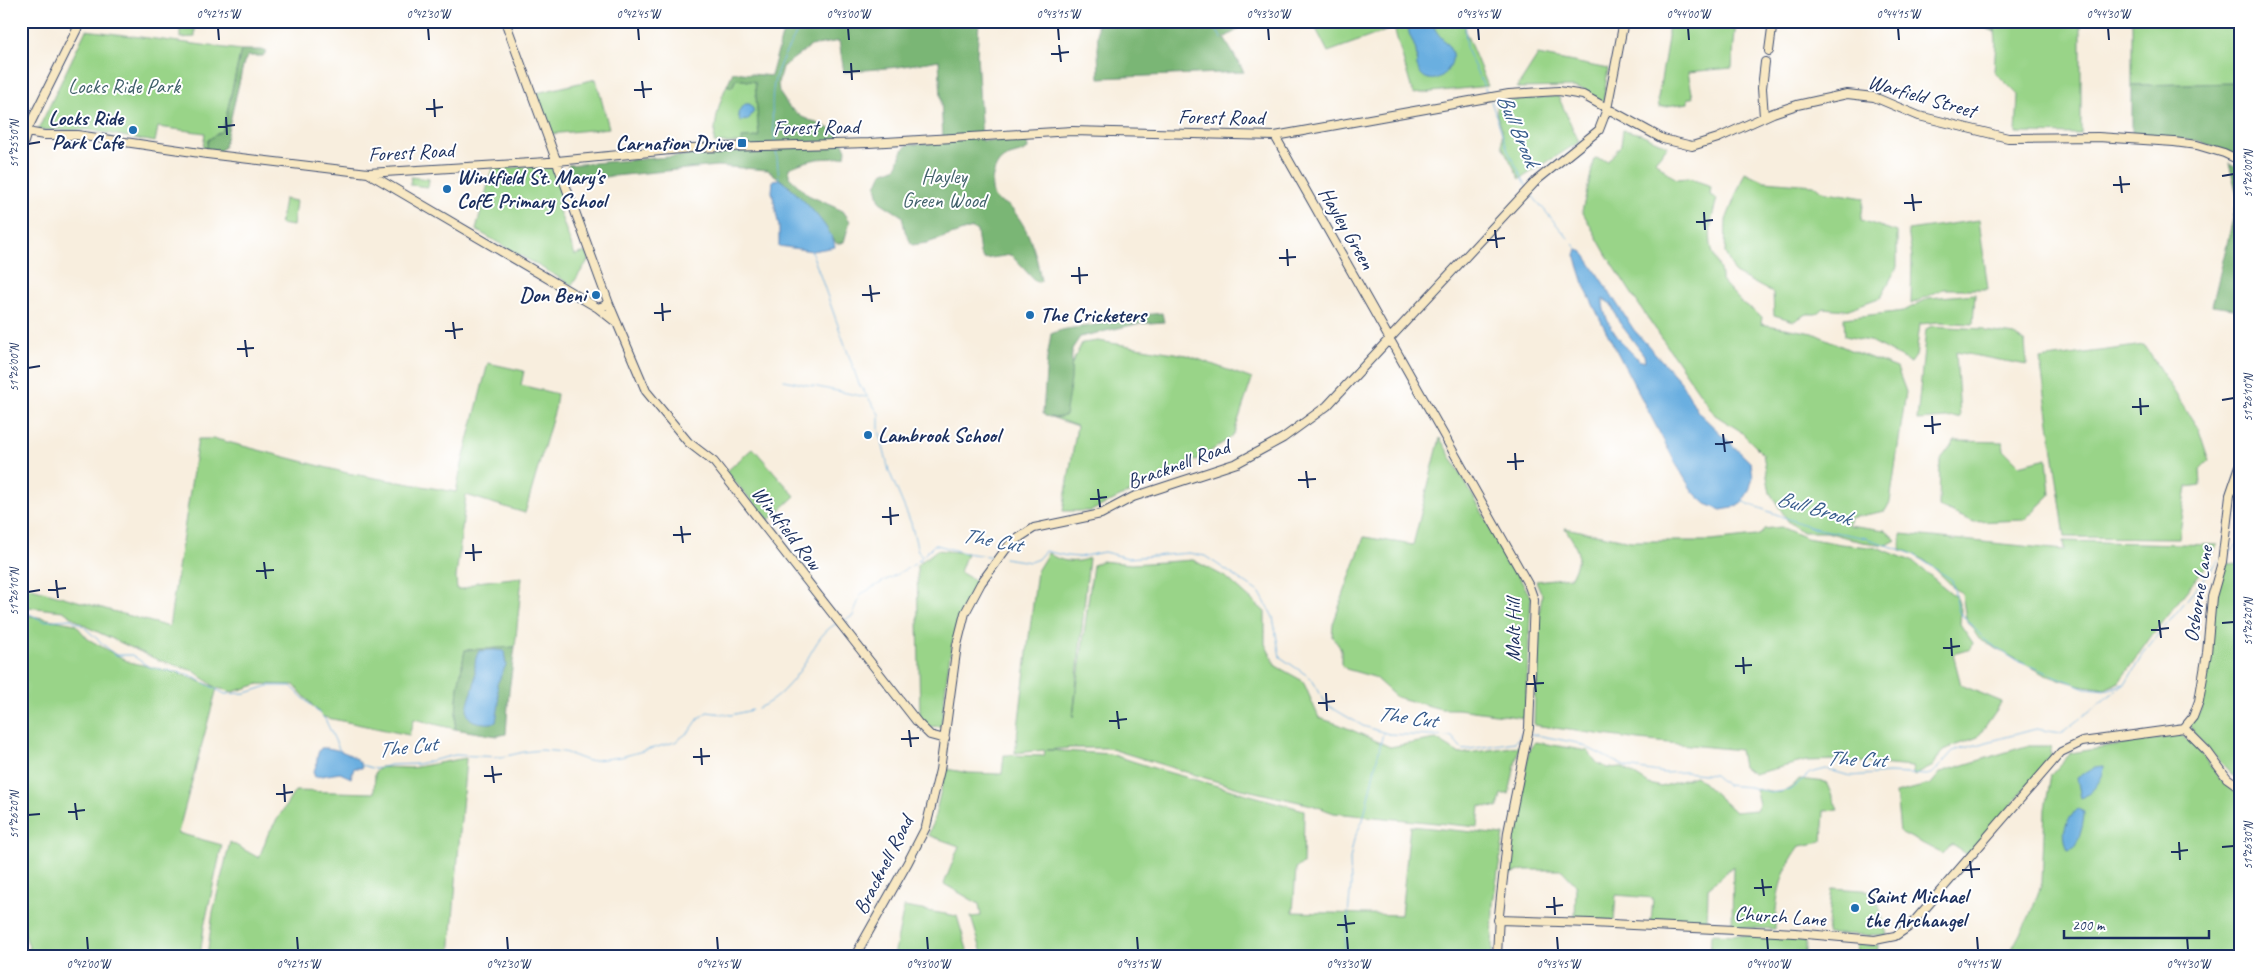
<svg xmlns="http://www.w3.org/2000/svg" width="2262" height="977" font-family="Caveat,sans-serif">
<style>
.green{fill:#99d488;stroke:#5a8273}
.forest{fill:#7ab674;stroke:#4a7269}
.water{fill:#6aafe0;stroke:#426f9f;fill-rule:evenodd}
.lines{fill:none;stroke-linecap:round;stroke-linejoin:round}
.stream{stroke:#6aafe0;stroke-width:1}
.secondary-casing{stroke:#3c4c71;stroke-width:10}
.secondary{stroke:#f8e8c3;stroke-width:8}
.ticks{fill:none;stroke:#1b2f5e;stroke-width:2}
.poi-dot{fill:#1f6fb2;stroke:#fff;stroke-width:2}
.labels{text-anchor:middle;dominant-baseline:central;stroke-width:4;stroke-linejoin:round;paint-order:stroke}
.park-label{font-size:21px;fill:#41616b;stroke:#fff}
.street-label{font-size:21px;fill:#1b2f5e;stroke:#fff}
.poi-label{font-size:21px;font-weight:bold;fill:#1b2f5e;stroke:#fff;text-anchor:start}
.water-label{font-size:22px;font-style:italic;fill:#375c8c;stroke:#fff}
.neatline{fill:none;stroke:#1b2f5e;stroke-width:2}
.ticks-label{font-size:12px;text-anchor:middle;fill:#1b2f5e}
</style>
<rect width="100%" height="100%" fill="#fff"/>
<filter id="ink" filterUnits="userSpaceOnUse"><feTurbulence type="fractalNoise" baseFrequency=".02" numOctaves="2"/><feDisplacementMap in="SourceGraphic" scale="10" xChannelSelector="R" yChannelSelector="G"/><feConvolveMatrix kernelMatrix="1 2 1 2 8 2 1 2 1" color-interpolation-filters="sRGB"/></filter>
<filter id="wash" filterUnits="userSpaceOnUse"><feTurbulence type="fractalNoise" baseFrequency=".0096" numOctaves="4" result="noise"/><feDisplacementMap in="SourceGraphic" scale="20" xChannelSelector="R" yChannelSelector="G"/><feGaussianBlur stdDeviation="1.12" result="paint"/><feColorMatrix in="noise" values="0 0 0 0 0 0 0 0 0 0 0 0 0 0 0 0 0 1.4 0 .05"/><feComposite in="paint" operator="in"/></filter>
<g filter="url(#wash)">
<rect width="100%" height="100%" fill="#f8eede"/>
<path class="green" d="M180 21H195V37L180 38Z
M1312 21H1466L1465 31 1488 86 1413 94 1394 28 1328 52Z
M1668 21H1736L1732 68 1688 72 1693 98H1688V103L1659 107 1658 98 1668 38Z
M1994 21H2081V134L2016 133 2018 95 1994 71 1996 42Z
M2132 21H2241V83L2132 85Z
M86 30 241 50 223 130 208 140 206 149 203 148 205 133 158 127 155 142 89 130H38Z
M1538 55 1608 69 1603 103 1584 89 1572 87 1517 88Z
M596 79 609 128 550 134 537 93Z
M736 79 755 82 759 137 742 138 743 143H714C715 122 718 104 727 85L732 87Z
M1558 96 1579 142 1520 179 1502 146V129L1497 116 1496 102Z
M1623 130 1641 134 1668 146 1655 161 1670 175 1677 179 1688 178 1711 186 1710 195 1717 199C1712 216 1708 232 1712 250 1715 261 1722 268 1721 280L1741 302 1762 317 1761 324 1813 333 1850 350 1897 368 1906 392 1890 502 1885 511 1850 518 1848 525 1885 530 1896 540 1887 545 1862 542 1827 532H1802L1788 521 1770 493 1763 454 1739 430 1715 415 1643 311 1606 254 1582 211 1595 158 1608 161 1621 145Z
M554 165 568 201 557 205 575 255 586 252 589 259 572 285 476 230 492 169Z
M1745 172 1764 181 1814 185 1822 191 1864 198 1861 220 1897 232V267L1881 297 1846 310 1823 308 1816 314H1807L1794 321 1774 315 1773 293 1735 273 1725 253 1726 220Z
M411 177 429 179 428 187 410 185Z
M284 199 296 201 293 226 280 224Z
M1979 220 1988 289H1943L1911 304 1912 257 1908 230Z
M1975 294 1973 324 1939 322 1920 324 1916 356 1911 363 1873 342 1845 336 1844 318 1904 311 1929 298Z
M1932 326 1983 329 1985 331 2015 335 2025 343 2027 365 1956 352 1960 417 1917 420 1926 329Z
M1098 341 1187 355 1252 379 1233 436 1202 457 1091 511H1063L1077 426 1051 417 1064 380 1082 343Z
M2144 345 2199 430 2209 461 2200 470 2201 485 2187 487 2179 538 2065 537 2040 359Z
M488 363 524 371 521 385 557 394 555 409 525 513 466 495 456 578 457 589H464L477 582 522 577 515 647 465 650 458 687 455 729 414 719 409 735 323 717 294 685 259 684 233 692 217 688 178 833 222 845 204 927 200 956H29V947L21 922V614L75 624 88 639 129 662 178 673 215 687 194 671 158 660 87 627 63 611 27 607 21 604V585L169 627 198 439H216L347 473 456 492 460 472Z
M1440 438 1531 598 1525 718 1458 709H1441L1396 697 1374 677 1346 669 1341 664V649L1332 636 1333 624 1364 537 1413 545Z
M1955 441 2003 442 2004 450 2019 465 2047 458 2050 495 2024 520 1974 522 1939 507 1940 460Z
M753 448 795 496 769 520 726 472Z
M1781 527 1806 538 1841 544 1879 548 1914 562 1957 598 1961 609 1960 624 1973 643 1971 649 1953 654 1961 685 2002 702 1978 737 1943 750 1933 766 1914 776 1912 767 1837 760 1806 761 1754 774 1743 767 1740 750 1639 740 1534 725 1537 627 1542 595 1536 581 1571 577C1583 554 1578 549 1565 528L1631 541H1711L1756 536 1761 534 1764 529Z
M1901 534 2064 550 2063 541 2217 545 2206 566 2152 635 2119 682 2105 689 2080 685 2045 675 1979 639 1966 619 1962 594C1940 577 1930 557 1901 550Z
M937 550 967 553 960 572 977 582C948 623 948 678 941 726L927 727 920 718 917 565Z
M1048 553C1060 562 1075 564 1089 558L1073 717 1093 565 1101 561 1132 564 1193 560 1227 578 1265 612V644L1276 666 1303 681 1319 718 1338 724 1390 747 1436 739 1460 754 1519 746 1509 794H1501L1498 808 1480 806 1478 827 1334 813 1312 805 1238 788 1108 748H1069L1047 750 1110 754 1160 770 1304 810 1303 864 1296 868 1293 912 1401 915 1410 826 1504 835 1493 903 1492 956H983L971 917 981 916 979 904 944 884 959 846 928 835 933 824 946 769 969 773 1002 774 1004 755 1044 756 1045 750 1015 753 1037 571Z
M2224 563 2241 565V784L2195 735 2190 724 2202 708 2212 619Z
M2182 735 2193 743 2220 779 2241 793V956H2008L2029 917 2042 883 2045 809 2051 775 2071 753Z
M1535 742 1588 751 1597 763 1608 768 1622 767 1649 784 1661 787 1696 776 1735 812 1756 810 1759 804 1755 789C1775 793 1785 797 1799 779L1826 782 1838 810 1824 811 1822 842 1800 846C1780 873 1776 896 1775 929L1732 927 1733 866 1708 888 1707 925 1651 922 1653 898 1616 895 1614 921 1575 919 1576 885 1562 870H1524L1507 875 1529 750Z
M2026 746H2050L2051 758 1968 855 1951 844 1943 854 1900 832 1896 793 1931 784 1941 772Z
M466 758 450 956H207L213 912 230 842 259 858 268 834 295 791 374 793 375 773 380 767 411 768Z
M1832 888 1875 891 1887 935 1827 934Z
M904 907 957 916 969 956H894Z
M1711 934 1771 936 1805 941V956H1710Z
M1857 944 1878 946 1877 956H1856Z"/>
<path class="forest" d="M786 21H979L977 54 982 141 1020 139 1027 142 1028 149C1019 156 1004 154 998 164 993 171 990 185 993 194 995 203 1005 202 1010 207 1029 227 1037 255 1041 281L1036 282 1011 255 984 259 980 254 977 231 972 228 927 243 912 245 905 231 902 216 880 202 876 186 882 173 897 167 901 153 907 145 938 143 943 139 939 60 898 67 844 72 839 41 811 46 782 67 778 83 779 92 789 107 802 117 838 132 846 150 845 156C835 159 827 158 817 159 807 161 798 164 789 168V177L808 195 843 211 850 221 844 242 837 244 818 219 790 187 768 170 717 166 573 180 568 165 743 151 742 138 759 137 755 82 736 79 732 87 727 85 733 72 771 76Z
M1097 21H1235L1239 29 1224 38 1244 72 1099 78Z
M1969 21H1994L1995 32Z
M241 50H262L266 52 263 56H248L244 62 224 147 220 151 206 149 208 140 223 130Z
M2241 83V158L2199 141 2132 135V85Z
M2229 163 2241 169V310L2212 306 2238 198Z
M1162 313 1164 322 1136 324 1080 337 1072 349 1071 380 1065 416 1055 418 1045 416 1043 413 1047 359 1051 334C1064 328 1075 328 1089 326 1114 321 1137 315 1162 313Z
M515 647 509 691 506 734 497 736 455 729 458 687 465 650Z"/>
<path class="water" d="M1409 21H1433C1433 40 1466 47 1446 72 1436 84 1421 81 1417 66 1416 61 1417 55 1416 51 1413 39 1406 34 1409 21Z
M745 104H750L754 111 748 120 740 121 738 113Z
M779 179C794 189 834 229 835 247L812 251 779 246V227L772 192 773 180Z
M1577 249 1583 252 1634 330 1681 382 1698 412 1751 463 1753 477 1749 491 1742 502 1733 508 1721 510 1706 504 1693 492 1676 464 1604 327 1586 290 1575 255ZM1603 299 1611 304 1619 322 1644 355 1645 361H1640C1624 346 1602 323 1603 299Z
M495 650 504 651 506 665 497 684 499 704 496 722C489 724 484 723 477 722 458 717 472 697 474 685 477 673 472 662 479 651Z
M321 748C332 747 361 755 362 768H354L351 778 340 773 315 777 313 772C319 764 315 755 321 748Z
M2104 766C2105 777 2091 795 2081 798L2077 778 2095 767Z
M2078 809 2084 812C2084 823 2080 838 2074 848L2068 850C2061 832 2064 822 2078 809Z"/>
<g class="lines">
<path class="stream" d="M1211 21V22
M1465 21 1466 49 1488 95
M1213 25 1222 39
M1491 101 1508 151 1527 187
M775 142C772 118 769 90 779 67 785 51 796 38 801 21
M776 148 779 179
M1530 193 1568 238
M1573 244 1577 249
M811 250 859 384 879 414V430L889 471 911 523 918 551 921 556
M784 380 866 397
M1741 501 1813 528 1866 538 1913 554 1952 580 1959 612 1985 640 2017 661 2086 688 2106 690 2123 684
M2227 553 2241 542
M1004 558 1030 562 1038 559 1045 551 1067 556 1079 557 1104 552 1128 558 1189 553 1205 556 1260 593 1273 617 1280 657 1311 678 1327 705 1363 726 1389 734 1452 737 1463 750 1515 742 1522 733H1524
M21 610 44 621 71 619 83 626 115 655H132L149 667 188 674 225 694 246 693 268 686H291L325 719 340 751
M843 621 853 616 861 594 915 564 934 545H937L965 553 995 557
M758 708C778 700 791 683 803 666 814 649 819 633 837 623
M1531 734 1578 743 1626 767 1665 773 1685 772 1714 775 1726 785 1750 787 1770 793 1790 790 1810 773 1826 769 1850 776 1889 773 1927 775 1933 773 1953 751 2036 729 2061 733 2126 683 2143 654 2219 560
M362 765 375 769 390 765 418 764 455 755 502 757 524 752 541 750 564 752 588 761 621 757 675 742 690 731 699 718 707 712 731 715 752 710
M1344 956 1351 885 1350 859 1354 839 1363 820 1383 733"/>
</g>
</g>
<g filter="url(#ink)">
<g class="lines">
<defs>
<path id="secondary" d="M505 21 609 304 646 391 688 442 714 462 918 723 930 735 945 739
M1769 51 1773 21
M1764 117 1762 88 1765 62
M21 131 44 135H77L207 154 368 173 547 162 691 148 869 143 1072 131 1275 136 1509 94 1559 91 1583 95 1663 139 1692 146 1718 138 1773 113 1797 105 1847 94 1874 97 1919 116 2008 138 2098 137 2174 142 2197 145 2224 153 2241 161
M1275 136 1529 586 1534 600 1529 728 1508 832 1499 915 1497 956
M21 151 29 126 81 21
M368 173 598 308 609 304
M598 308 617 323
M2184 728 2193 717 2199 701 2207 653 2212 597 2222 562 2230 495 2241 463
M2184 728 2207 751 2227 778 2241 788
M1498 920 1591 923 1795 933 1875 940 1895 936 1910 926 2061 752 2082 742 2184 728
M855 956 908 862 926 827 940 770 957 645 965 613 981 583 1006 549 1011 543 1034 528 1101 514 1133 497 1237 463 1283 438 1327 406 1537 180 1599 130 1607 109 1624 21"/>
</defs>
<use href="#secondary" class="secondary-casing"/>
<use href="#secondary" class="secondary"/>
</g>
</g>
<path class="ticks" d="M218 28 219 40M428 28 429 40M638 28 639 40M848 28 849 40M1058 28 1059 40M1268 28 1269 40M1478 28 1479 40M1688 28 1689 40M1898 28 1899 40M2108 28 2109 40M1059 45 1061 62M1051 54 1069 52M851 63 852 80M843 72 860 71M642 81 644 98M634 90 652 89M434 99 435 117M426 109 443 107M226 117 227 135M218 127 235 125M28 144 40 142M2120 176 2122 193M2222 176 2234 174M2113 185 2130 184M1912 194 1914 211M1904 203 1922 202M1704 212 1705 230M1696 222 1713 220M1495 230 1497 248M1487 240 1505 238M1287 249 1288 266M1279 258 1296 257M1079 267 1080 284M1071 276 1088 275M870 285 872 302M862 295 880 293M662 303 663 321M654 313 671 311M453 322 455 339M445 331 463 329M245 340 247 357M237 349 254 348M28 368 40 366M2140 398 2141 415M2222 400 2234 398M2132 407 2149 406M1932 416 1933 434M1924 426 1941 424M1723 434 1725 452M1715 444 1733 442M1515 453 1516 470M1507 462 1524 461M1306 471 1308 488M1298 480 1316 479M1098 489 1100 507M1090 499 1107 497M890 507 891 525M882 517 899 515M681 526 683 543M673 535 691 534M473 544 474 561M465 553 482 552M264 562 266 579M256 571 274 570M56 580 58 598M48 590 66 588M28 592 40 590M2159 620 2161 638M2222 623 2234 622M2151 630 2169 628M1951 638 1952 656M1943 648 1960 646M1743 657 1744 674M1735 666 1752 665M1534 675 1536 692M1526 684 1544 683M1326 693 1327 711M1318 703 1335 701M1117 711 1119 729M1109 721 1127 719M909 730 911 747M901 739 919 738M701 748 702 765M693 757 710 756M492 766 494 783M484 776 502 774M284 784 285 802M276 794 293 792M75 803 77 820M68 812 85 810M28 815 40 814M2179 842 2180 860M2222 847 2234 846M2171 852 2188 850M1970 861 1972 878M1962 870 1980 869M1762 879 1764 896M1754 888 1772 887M1554 897 1555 915M1546 907 1563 905M1345 915 1347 933M1337 925 1355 923M87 937 88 950M297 937 298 950M507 937 508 950M717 937 718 950M927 937 928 950M1137 937 1138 950M1347 937 1348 950M1557 937 1558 950M1767 937 1768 950M1977 937 1978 950M2187 937 2188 950"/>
<g class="poi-dot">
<circle cx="133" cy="130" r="5"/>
<rect x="737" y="138" width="10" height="10" rx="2.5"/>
<circle cx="447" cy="189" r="5"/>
<circle cx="596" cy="295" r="5"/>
<circle cx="1030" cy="315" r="5"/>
<circle cx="868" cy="435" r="5"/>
<circle cx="1855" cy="908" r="5"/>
</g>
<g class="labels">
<g class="park-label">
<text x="124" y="86">Locks Ride Park</text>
<text x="944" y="176">Hayley<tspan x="944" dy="24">Green Wood</tspan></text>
</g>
<g class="street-label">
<text transform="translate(1922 96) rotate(16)">Warfield Street</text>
<text transform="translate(1221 117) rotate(1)">Forest Road</text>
<text transform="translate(816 127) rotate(-1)">Forest Road</text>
<text transform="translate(411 152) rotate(-3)">Forest Road</text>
<text transform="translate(1347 228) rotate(60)">Hayley Green</text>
<text transform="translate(1178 464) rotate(-20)">Bracknell Road</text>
<text transform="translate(787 528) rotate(52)">Winkfield Row</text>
<text transform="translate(2198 594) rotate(-81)">Osborne Lane</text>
<text transform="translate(1513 630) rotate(-90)">Malt Hill</text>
<text transform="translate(883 865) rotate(-63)">Bracknell Road</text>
<text transform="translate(1780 916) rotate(4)">Church Lane</text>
</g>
<g class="poi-label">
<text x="123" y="118" text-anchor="end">Locks Ride<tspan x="123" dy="24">Park Cafe</tspan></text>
<text x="732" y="143" text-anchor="end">Carnation Drive</text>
<text x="457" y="177">Winkfield St. Mary's<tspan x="457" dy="24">CofE Primary School</tspan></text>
<text x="586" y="295" text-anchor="end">Don Beni</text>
<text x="1040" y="315">The Cricketers</text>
<text x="878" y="435">Lambrook School</text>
<text x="1865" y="896">Saint Michael<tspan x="1865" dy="24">the Archangel</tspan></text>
</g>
<g class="water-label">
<text transform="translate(1518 130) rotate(67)">Bull Brook</text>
<text transform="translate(1814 508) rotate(16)">Bull Brook</text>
<text transform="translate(992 540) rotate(10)">The Cut</text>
<text transform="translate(1407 717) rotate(7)">The Cut</text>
<text transform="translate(407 747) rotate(-7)">The Cut</text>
<text transform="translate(1856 759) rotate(2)">The Cut</text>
</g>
</g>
<rect width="2262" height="977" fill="none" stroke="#fff" stroke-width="55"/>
<path d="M2064 930v8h145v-8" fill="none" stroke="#1b2f5e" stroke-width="2.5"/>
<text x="2072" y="930" font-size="15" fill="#1b2f5e" stroke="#ffffff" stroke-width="4" paint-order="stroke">200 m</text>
<rect x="28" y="28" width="2206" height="922" class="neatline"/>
<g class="ticks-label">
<text x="218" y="18">0°42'15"W</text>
<text x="428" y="18">0°42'30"W</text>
<text x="638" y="18">0°42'45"W</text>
<text x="848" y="18">0°43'00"W</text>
<text x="1058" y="18">0°43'15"W</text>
<text x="1268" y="18">0°43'30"W</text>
<text x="1478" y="18">0°43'45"W</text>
<text x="1688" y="18">0°44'00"W</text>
<text x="1898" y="18">0°44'15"W</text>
<text x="2108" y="18">0°44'30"W</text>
<text transform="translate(14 144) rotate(-90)" y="4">51°25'50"N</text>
<text transform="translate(2248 174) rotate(-90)" y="4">51°26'00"N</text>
<text transform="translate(14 368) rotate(-90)" y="4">51°26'00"N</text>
<text transform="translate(2248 398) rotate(-90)" y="4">51°26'10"N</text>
<text transform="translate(14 592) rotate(-90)" y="4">51°26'10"N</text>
<text transform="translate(2248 622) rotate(-90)" y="4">51°26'20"N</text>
<text transform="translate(14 815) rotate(-90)" y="4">51°26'20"N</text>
<text transform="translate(2248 846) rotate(-90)" y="4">51°26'30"N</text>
<text x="88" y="968">0°42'00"W</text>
<text x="298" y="968">0°42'15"W</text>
<text x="508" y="968">0°42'30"W</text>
<text x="718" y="968">0°42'45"W</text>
<text x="928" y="968">0°43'00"W</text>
<text x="1138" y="968">0°43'15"W</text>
<text x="1348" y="968">0°43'30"W</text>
<text x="1558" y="968">0°43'45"W</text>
<text x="1768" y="968">0°44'00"W</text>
<text x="1978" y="968">0°44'15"W</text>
<text x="2188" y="968">0°44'30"W</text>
</g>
</svg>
